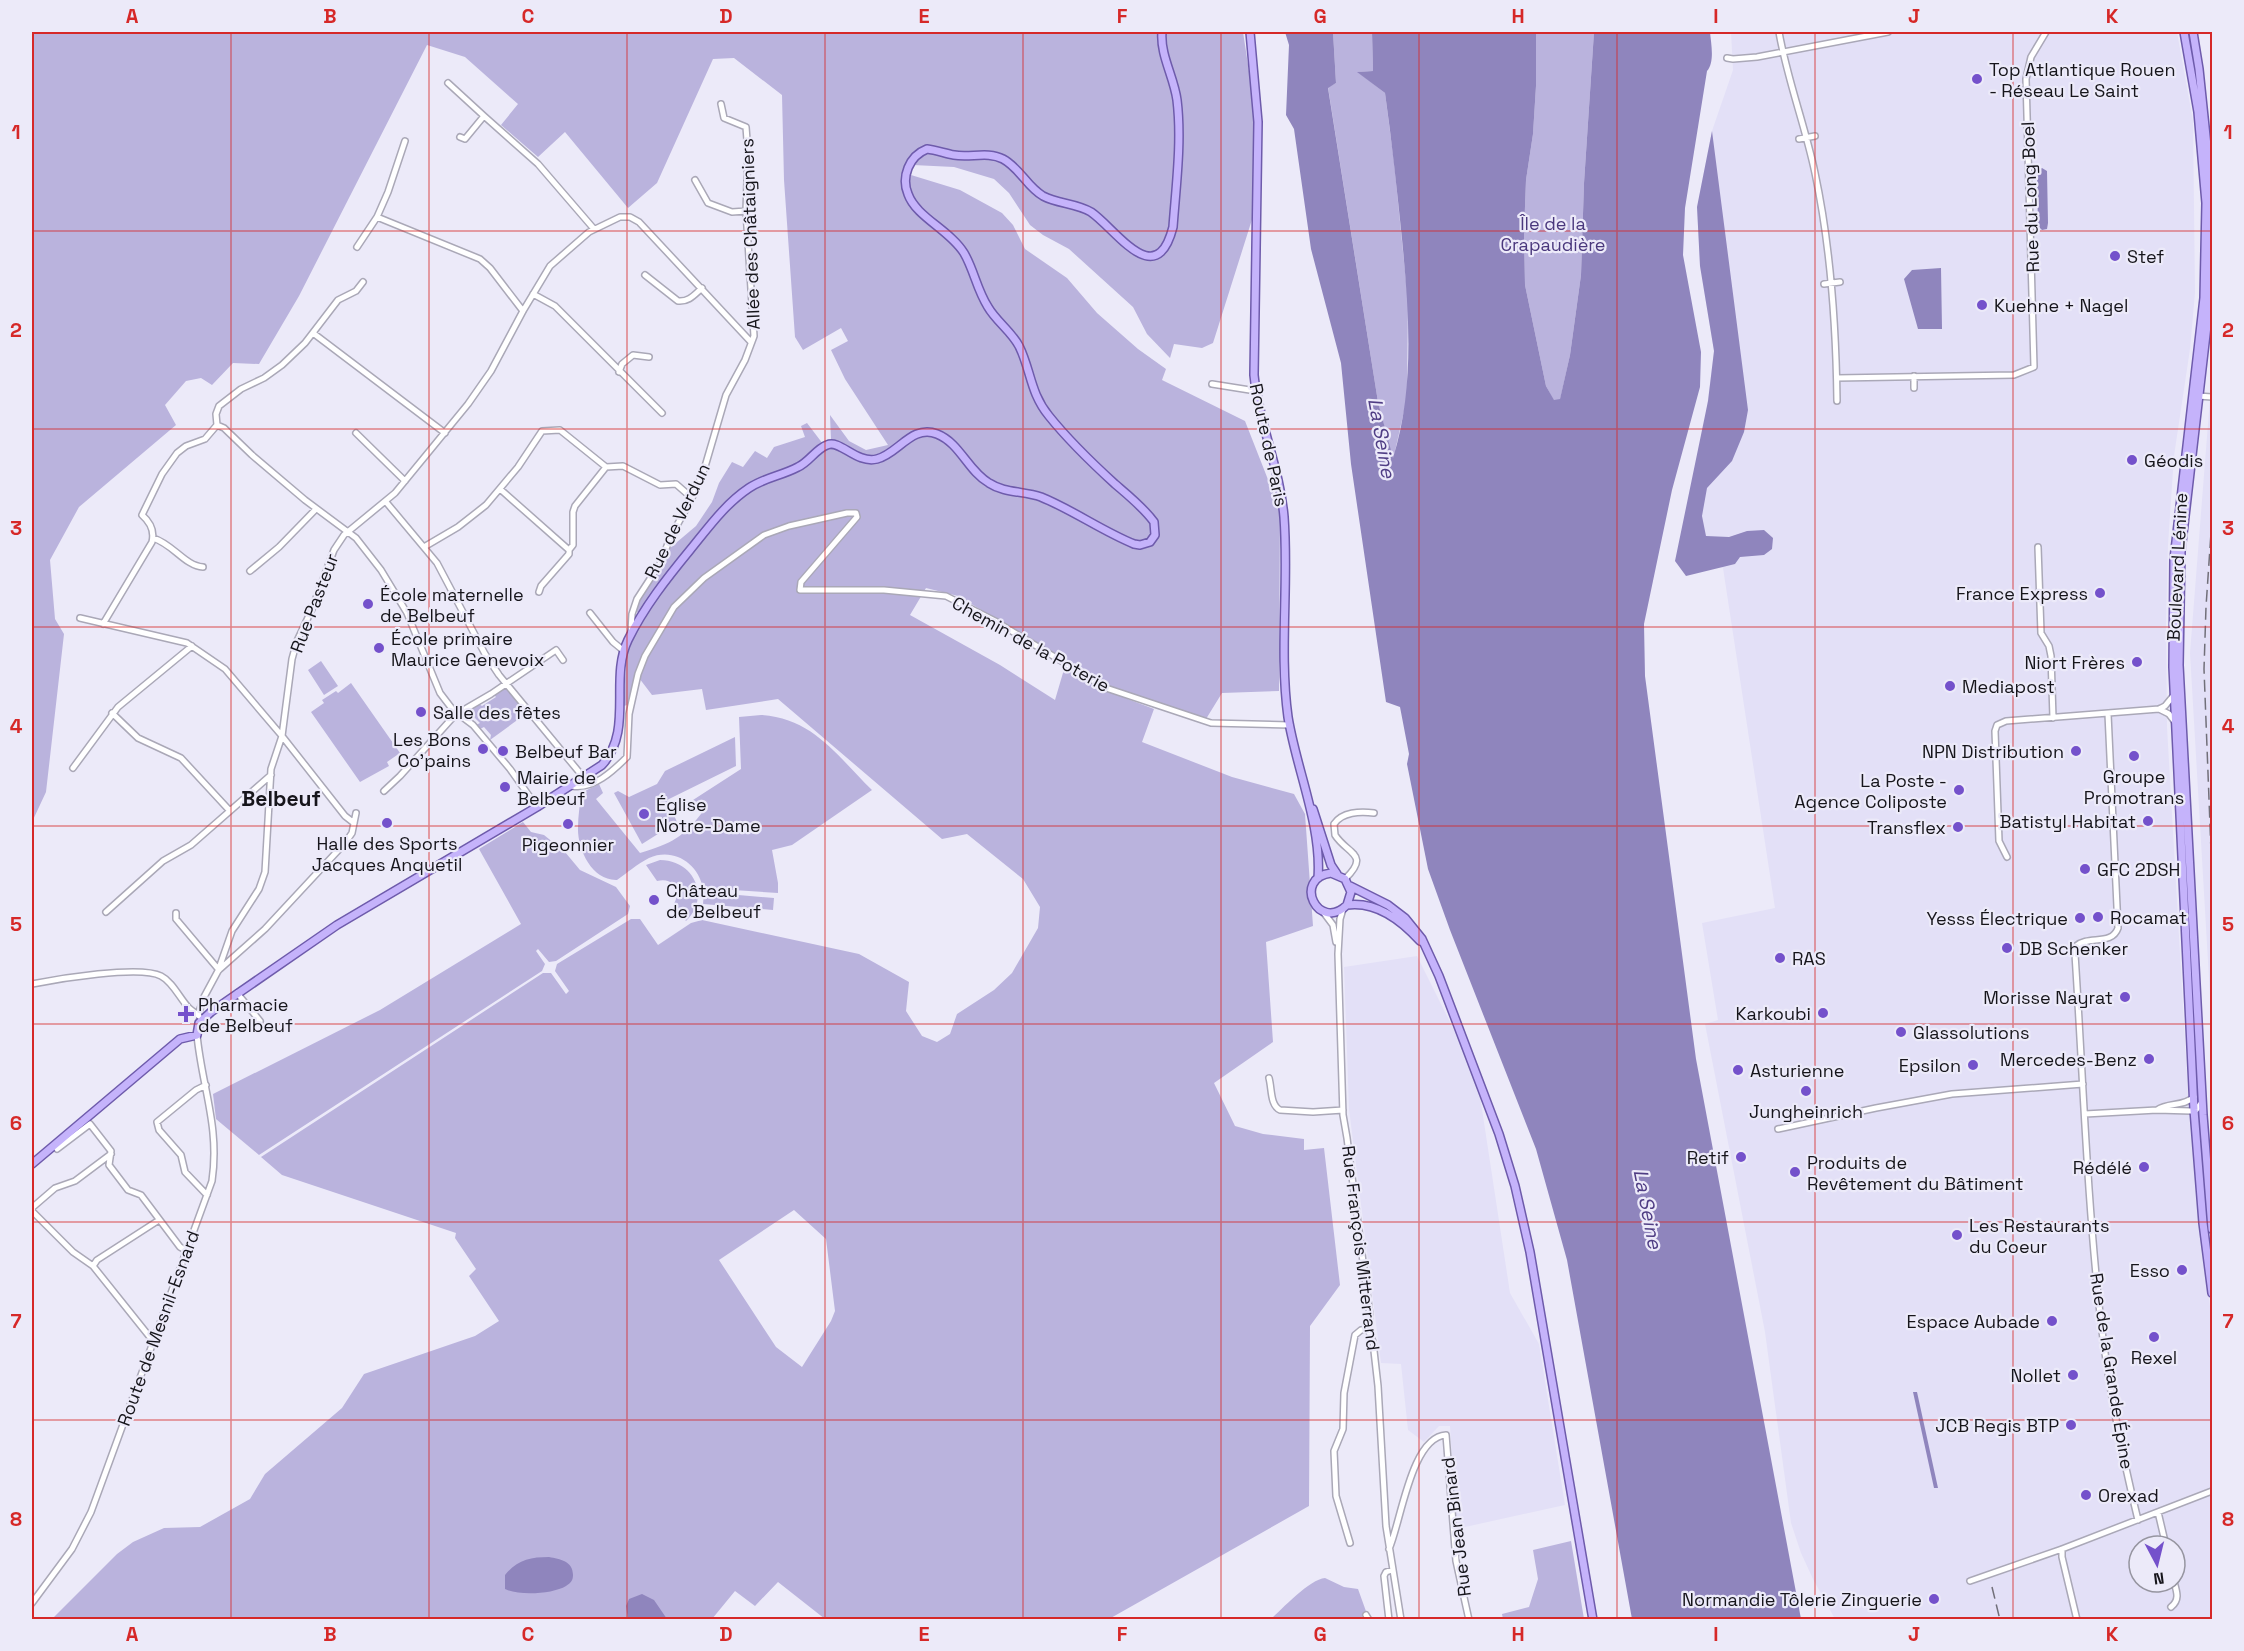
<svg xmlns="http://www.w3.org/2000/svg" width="2244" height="1651" font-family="'Space Grotesk',sans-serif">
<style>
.built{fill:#e3e0f7;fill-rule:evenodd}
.green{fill:#bab3dd;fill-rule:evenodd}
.water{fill:#8f85bd}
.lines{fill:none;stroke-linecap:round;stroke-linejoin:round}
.minor-casing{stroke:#aaa8b7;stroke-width:8}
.major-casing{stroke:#6e5bab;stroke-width:10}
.minor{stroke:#fff;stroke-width:5}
.major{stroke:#c5b3fb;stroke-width:7}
.rail{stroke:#716f79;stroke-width:1.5;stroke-dasharray:12 6;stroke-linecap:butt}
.grid{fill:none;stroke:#d62828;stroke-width:1.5;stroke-opacity:0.55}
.poi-dot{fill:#7451cb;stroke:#eceaf9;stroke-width:2}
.labels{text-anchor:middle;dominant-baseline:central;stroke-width:4.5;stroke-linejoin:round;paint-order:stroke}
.poi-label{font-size:18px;fill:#16151b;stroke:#eceaf9;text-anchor:start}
.street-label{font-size:18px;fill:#16151b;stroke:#eceaf9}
.park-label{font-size:18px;fill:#4a387d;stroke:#eceaf9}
.water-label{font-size:20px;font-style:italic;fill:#4f3d84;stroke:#eceaf9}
.quarter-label{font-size:21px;font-weight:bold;fill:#16151b;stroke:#eceaf9}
.neatline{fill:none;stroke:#d62828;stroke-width:2}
.grid-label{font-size:20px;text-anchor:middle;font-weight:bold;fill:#d62828}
</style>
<rect width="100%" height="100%" fill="#eceaf9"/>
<path class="built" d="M1731 32H2177L2193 121 2195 293 2190 349 2174 456 2168 545 2166 623 2167 727 2190 1128 2212 1324V1619H1835L1813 1579 1801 1553 1791 1523 1765 1332 1705 1024 1718 1020 1702 923 1775 908 1723 568 1688 556 1714 351 1700 266 1697 207 1712 131 1733 70ZM2139 1546H2175V1582H2139Z
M2212 373V1030L2190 653Z
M1417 956 1458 1038 1478 1083 1510 1293 1539 1344 1565 1505 1456 1529 1450 1426H1439L1424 1442 1408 1430 1401 1364 1381 1363 1349 1109 1344 967Z"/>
<path class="green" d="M32 32H1243L1256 117 1255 210 1213 343 1202 348 1174 344 1170 358 1147 334 1133 307 1069 249 1043 235 1030 225 1009 193 994 179 954 167 913 165 911 175 960 190 1002 213 1013 225 1025 249 1067 278 1097 313 1138 349 1166 369 1162 380 1245 421 1280 510 1279 691 1222 693 1206 719 1106 685 958 596 926 588 910 615 1000 665 1055 700 1065 666 1104 690 1154 709 1142 742 1232 777 1294 794 1305 814 1313 926 1266 942 1273 1042 1214 1083 1235 1126 1263 1134 1304 1139V1150L1324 1148 1340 1285 1310 1326 1309 1506 1109 1619H825L778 1582 755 1606 735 1591 712 1619H52L117 1554 133 1542 164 1528 200 1527 250 1499 265 1474 342 1408 364 1374 475 1336 499 1321 469 1276 476 1269 455 1238 456 1233 282 1175 261 1157 543 973H551L566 994 569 991 555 971 557 964 631 919H640L658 945 691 923 702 920 859 954 909 982 906 1011 922 1036 937 1042 950 1034 957 1014 994 990 1012 973 1038 928 1040 907 1023 879 967 834 942 839 778 699 706 710 702 689 652 695 636 674 630 701 628 705 623 706 627 652 644 618 636 611 639 601 664 562 670 548 696 526 712 502 719 483 732 462 743 467 755 451 767 458 774 447 805 437 801 426 807 423 823 444 831 440 830 415 849 441 866 450 888 445 845 379 831 350 848 341 841 328 803 350 795 337 784 180 782 95 734 58 713 59 657 183 628 208 565 132 538 157 501 125 518 104 465 57 427 45 299 296 259 364 233 363 212 385 201 378 186 381 165 405 176 425 79 507 50 560 55 619 64 634 46 792 32 822ZM794 1210 826 1239 835 1311 831 1321 802 1367 776 1347 719 1260Z
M1333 32H1372L1373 71 1358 72 1385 93 1394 162 1408 301 1407 398 1393 460 1378 402 1328 87 1336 83Z
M1536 32H1594L1584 183 1581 275 1570 355 1560 400 1554 401 1546 386 1525 285 1524 233 1526 180 1533 134 1536 86Z
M321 661 338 686 324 695 308 670Z
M351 683 400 753 387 762 389 766 360 782 311 712 324 703 322 700 336 691 338 693Z
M505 687 527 713 490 740 491 735 484 727 480 729 476 725 480 723 475 718 470 719 467 712 479 704 482 706 496 697 494 695Z
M761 715C814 719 836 755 872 790L792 845 772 850 778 883V893L703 888C698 863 673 847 649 858 637 864 627 873 617 880 592 881 577 849 578 827 578 816 580 805 581 793L599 784 603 793 596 799 640 853C672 843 683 838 704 810L693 800 741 769 739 717Z
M735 737 736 766 667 800 677 822 642 844 614 793 618 791 629 797 657 784 665 771Z
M523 822 531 832 544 835 565 852 580 870 616 887 630 906 628 914 556 961 549 962 538 949 536 951 545 964 542 971 259 1155 216 1119 213 1094 380 1010 521 924 479 849Z
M660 860C694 860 711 897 686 921L674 904 678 894C676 883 668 878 657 881L646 865Z
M704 892 774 898 773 910 703 904Z
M1571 1541 1584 1619H1503L1502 1614 1529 1607 1538 1579 1533 1550Z
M1325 1578 1344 1587 1358 1589 1367 1614 1358 1619 1270 1620C1282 1609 1310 1579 1325 1578Z"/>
<path class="water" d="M1285 32H1333L1336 83 1328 88 1378 402 1393 458C1415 388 1409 312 1402 239 1397 191 1392 142 1385 93L1357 72 1373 71 1372 32H1536V86L1533 134 1526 180 1524 233 1525 285 1546 386 1554 400 1560 399 1570 355 1581 275 1584 183 1594 32H1710C1711 43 1715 62 1707 71L1685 208 1683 255 1701 352 1700 387 1672 490 1644 624 1645 676 1696 1059 1801 1619H1632L1567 1260 1536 1149 1450 930 1428 869 1407 764 1409 754 1400 707 1386 702 1351 464 1341 363 1311 249 1294 129 1286 115 1289 45Z
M1712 131 1748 410 1744 432 1732 461 1707 488 1702 516 1706 536 1729 537 1747 531 1764 530 1773 538 1772 549 1764 555 1740 557 1735 564 1686 576 1675 561 1708 401 1714 351 1700 266 1697 207Z
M2042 168 2047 171 2048 223 2047 229 2042 230 2038 226 2037 176 2038 170Z
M1941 268 1942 329H1918L1904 279 1912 270Z
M1913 1392H1917L1938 1488H1934Z
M549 1557C560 1559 573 1561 573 1575 573 1580 571 1583 566 1586 553 1594 519 1596 505 1589V1575C517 1560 530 1557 549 1557Z
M642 1594 654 1600 667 1619H628L626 1606 629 1599Z"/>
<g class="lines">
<defs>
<path id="minor" d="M1779 32C1787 79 1805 125 1815 173 1831 248 1836 324 1837 401
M1727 58 1733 59 1757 57 1888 32
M448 83 484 116
M460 137 465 139 484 116 538 164 594 229
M1799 139 1815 136
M405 141 388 192 377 217 480 259 490 268 523 311
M695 180 708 203 732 212 746 211
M357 247 377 217
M645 275 678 301C689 302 694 295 702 288
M1824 284 1840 282
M533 294 555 306 662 413
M313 333 445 433
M619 372 622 364 633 355 649 357
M1837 378 2014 375 2034 367 2026 79 2031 57 2046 32
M1212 384 1256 391
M1914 388V376
M2198 396 2212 397
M217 425 224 428 252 455 305 500 356 538 381 570 407 613 440 693 453 710 473 725 510 769 537 807
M217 425 216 414 219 406 241 389 264 378 282 365 305 343 338 300 356 291 363 282
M356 433 405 481
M500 489 569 550
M386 502 437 563 485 654 499 675 584 778
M153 538C173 544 185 566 203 567
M424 547 458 527 486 505 518 467 542 431 560 430 606 467
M2038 547 2041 633 2049 646 2051 656 2053 718
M250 571 279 547 316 509
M539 592 541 586 569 554V550L573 545V512L575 506 606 467 623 466 660 485 676 484 692 498
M590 613 613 642 624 651
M80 618 187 643 225 669 282 736 345 816 354 823
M103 624 152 542C155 530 150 522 142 515L162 474 177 453 186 446 205 439 217 425
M631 632 632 614 637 599 661 562 670 538 692 498 704 470 726 395 745 360 754 336 746 211 748 153 746 127 724 118 721 104
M2159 709 2169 714 2175 722
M112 713 138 738 181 758 230 811
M2108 714 2118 928C2112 946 2088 935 2076 946L2075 954C2083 1077 2087 1200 2101 1323 2109 1389 2122 1455 2138 1520
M73 768 118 707 192 646
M572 786C593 790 613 771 627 757L629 714 638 674 645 656 674 607 704 578 764 535 789 526 847 513H856L857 517 801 582 800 590H884L946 596 995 621 1106 688 1211 723 1290 725
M384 791 400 776 455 715 491 694 556 650 563 660
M2007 857 1999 841 1995 731 1997 725 2006 721 2159 709 2165 706 2174 695
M1345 879C1371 854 1347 854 1335 835L1334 824C1342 812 1360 811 1374 813
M1343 909 1340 919 1338 954 1343 1115 1347 1138 1370 1316 1368 1329 1373 1342 1378 1386 1386 1526 1401 1620
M106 912 163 861 191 845 271 775
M176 913V919L219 970
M1324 913 1333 925 1336 942
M220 969 265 929 345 843 352 833 356 813
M32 984C57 979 140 965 161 976 173 982 180 999 189 1008 192 1011 196 1013 199 1016
M237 993 260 1021
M198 1015 204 997 218 971 232 931 259 889 265 872 271 769 282 736 292 659 297 641 312 609 334 550 344 535 395 493 468 404 491 371 523 311 550 266 589 232 620 217H630L639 222 751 342
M1269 1078C1272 1089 1270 1105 1280 1110L1313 1112 1343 1110
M206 1085 196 1090 157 1122 159 1130 181 1155 185 1172 207 1195
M2157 1110C2168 1102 2183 1107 2194 1097
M2085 1114 2157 1110 2191 1111 2196 1110 2202 1102
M1778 1129 1876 1108 1952 1094 2083 1084
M57 1149 90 1124 111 1151 109 1165 128 1190 141 1195 180 1247 187 1251
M111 1154 75 1181 55 1188 33 1207 32 1211 73 1252 93 1266 153 1341
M93 1266 97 1260 159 1220
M2158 1512 2166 1546
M1350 1543 1336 1496 1334 1451 1343 1429 1344 1393 1355 1335 1361 1330 1368 1329
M1389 1549C1401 1522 1411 1437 1446 1435L1456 1561 1469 1620
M2062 1549V1557L2077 1620
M1970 1581 2062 1549 2212 1491
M32 1603 72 1549 91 1512 212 1181C220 1127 202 1087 197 1035
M2171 1607C2180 1600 2177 1592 2174 1582
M1366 1615 1369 1620
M1389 1620 1384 1576 1386 1572 1392 1570"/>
<path id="major" d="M1250 32 1258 122 1254 375C1259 424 1280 469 1284 517 1289 584 1279 651 1288 717 1296 768 1322 826 1318 878
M2184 32 2198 112 2206 203 2204 298 2174 559 2173 667 2194 1110 2203 1223 2212 1293
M2193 32 2199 69 2207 146 2212 201V251L2209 308 2181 551 2179 665 2203 1115 2212 1229
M1313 809 1331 865 1337 874
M1350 886 1388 905 1405 918 1422 939 1439 976 1499 1134 1515 1186 1530 1252 1593 1620
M1347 905 1351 892 1345 879 1331 873C1292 878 1318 933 1347 905 1376 901 1401 920 1420 941
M32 1164 180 1039 197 1035 199 1023 211 1012 337 925 537 807 602 765C634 730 609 679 628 640 644 607 667 578 690 550 708 528 725 504 749 488 766 477 781 476 798 467 809 462 816 449 827 445 840 439 856 464 877 459 898 454 912 424 937 434 960 443 968 471 989 483 1004 493 1024 491 1041 497 1073 510 1102 531 1134 544L1140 545 1150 542 1155 535 1154 522C1144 508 1129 496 1115 484 1092 463 1069 441 1049 416 1030 393 1031 370 1019 346 1011 331 996 321 988 307 977 290 974 270 964 253 950 230 916 217 908 194 901 177 909 156 927 149 936 150 944 153 954 155 970 158 988 151 1003 159 1020 168 1027 187 1043 196 1058 204 1076 203 1091 212 1116 229 1156 293 1173 227 1176 186 1182 141 1177 100 1174 77 1160 55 1162 32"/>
</defs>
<use href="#minor" class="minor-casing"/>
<use href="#major" class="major-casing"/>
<use href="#minor" class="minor"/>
<use href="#major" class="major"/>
<path class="rail" d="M2212 518 2206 607 2204 669 2212 877
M1992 1587 2000 1620"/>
</g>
<path class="grid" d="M231 32V1620M429 32V1620M627 32V1620M825 32V1620M1023 32V1620M1221 32V1620M1419 32V1620M1617 32V1620M1815 32V1620M2013 32V1620M32 231H2212M32 429H2212M32 627H2212M32 826H2212M32 1024H2212M32 1222H2212M32 1420H2212"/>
<g class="poi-dot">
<circle cx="1977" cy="79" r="6"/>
<circle cx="2115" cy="256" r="6"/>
<circle cx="1982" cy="305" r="6"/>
<circle cx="2132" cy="460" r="6"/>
<circle cx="2100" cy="593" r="6"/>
<circle cx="368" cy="604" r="6"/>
<circle cx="379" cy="648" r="6"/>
<circle cx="2137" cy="662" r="6"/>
<circle cx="1950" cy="686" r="6"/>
<circle cx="421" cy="712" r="6"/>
<circle cx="483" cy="749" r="6"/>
<circle cx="503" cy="751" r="6"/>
<circle cx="2076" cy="751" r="6"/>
<circle cx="2134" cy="756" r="6"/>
<circle cx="505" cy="787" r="6"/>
<circle cx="1959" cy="790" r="6"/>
<circle cx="644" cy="814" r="6"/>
<circle cx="2148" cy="821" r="6"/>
<circle cx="387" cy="823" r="6"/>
<circle cx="568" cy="824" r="6"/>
<circle cx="1958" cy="827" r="6"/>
<circle cx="2085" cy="869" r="6"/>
<circle cx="654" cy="900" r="6"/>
<circle cx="2098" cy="917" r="6"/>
<circle cx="2080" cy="918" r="6"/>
<circle cx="2007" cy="948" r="6"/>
<circle cx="1780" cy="958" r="6"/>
<circle cx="2125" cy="997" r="6"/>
<circle cx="1823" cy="1013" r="6"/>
<path d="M183 1005h6v6h6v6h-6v6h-6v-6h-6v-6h6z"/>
<circle cx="1901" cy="1032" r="6"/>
<circle cx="2149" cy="1059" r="6"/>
<circle cx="1973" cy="1065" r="6"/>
<circle cx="1738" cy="1070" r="6"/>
<circle cx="1806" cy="1091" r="6"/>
<circle cx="1741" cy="1157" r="6"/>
<circle cx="2144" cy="1167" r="6"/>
<circle cx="1795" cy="1172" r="6"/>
<circle cx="1957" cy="1235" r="6"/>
<circle cx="2182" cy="1270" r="6"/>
<circle cx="2052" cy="1321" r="6"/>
<circle cx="2154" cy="1337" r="6"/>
<circle cx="2073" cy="1375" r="6"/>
<circle cx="2071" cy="1425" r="6"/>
<circle cx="2086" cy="1495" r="6"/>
<circle cx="1934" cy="1599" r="6"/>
</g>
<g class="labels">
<g class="poi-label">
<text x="1989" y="69">Top Atlantique Rouen<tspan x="1989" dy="21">- Réseau Le Saint</tspan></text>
<text x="2127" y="256">Stef</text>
<text x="1994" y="305">Kuehne + Nagel</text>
<text x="2144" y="460">Géodis</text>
<text x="2088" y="593" text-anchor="end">France Express</text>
<text x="380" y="594">École maternelle<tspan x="380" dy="21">de Belbeuf</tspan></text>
<text x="391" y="638">École primaire<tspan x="391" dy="21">Maurice Genevoix</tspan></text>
<text x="2125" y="662" text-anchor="end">Niort Frères</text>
<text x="1962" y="686">Mediapost</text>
<text x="433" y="712">Salle des fêtes</text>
<text x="471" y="739" text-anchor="end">Les Bons<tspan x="471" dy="21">Co'pains</tspan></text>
<text x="515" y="751">Belbeuf Bar</text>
<text x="2064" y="751" text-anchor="end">NPN Distribution</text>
<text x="2134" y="776" text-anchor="middle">Groupe<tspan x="2134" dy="21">Promotrans</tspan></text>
<text x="517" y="777">Mairie de<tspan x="517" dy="21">Belbeuf</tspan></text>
<text x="1947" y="780" text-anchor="end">La Poste -<tspan x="1947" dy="21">Agence Coliposte</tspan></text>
<text x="656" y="804">Église<tspan x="656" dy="21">Notre-Dame</tspan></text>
<text x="2136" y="821" text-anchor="end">Batistyl Habitat</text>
<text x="1946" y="827" text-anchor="end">Transflex</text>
<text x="387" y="843" text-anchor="middle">Halle des Sports<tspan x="387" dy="21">Jacques Anquetil</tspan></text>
<text x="568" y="844" text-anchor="middle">Pigeonnier</text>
<text x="2097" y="869">GFC 2DSH</text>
<text x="666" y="890">Château<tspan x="666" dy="21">de Belbeuf</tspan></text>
<text x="2110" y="917">Rocamat</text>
<text x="2068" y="918" text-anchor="end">Yesss Électrique</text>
<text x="2019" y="948">DB Schenker</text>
<text x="1792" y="958">RAS</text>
<text x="2113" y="997" text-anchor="end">Morisse Nayrat</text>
<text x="198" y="1004">Pharmacie<tspan x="198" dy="21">de Belbeuf</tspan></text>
<text x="1811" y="1013" text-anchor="end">Karkoubi</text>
<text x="1913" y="1032">Glassolutions</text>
<text x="2137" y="1059" text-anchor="end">Mercedes-Benz</text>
<text x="1961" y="1065" text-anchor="end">Epsilon</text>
<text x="1750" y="1070">Asturienne</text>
<text x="1806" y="1111" text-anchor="middle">Jungheinrich</text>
<text x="1729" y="1157" text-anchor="end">Retif</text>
<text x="1807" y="1162">Produits de<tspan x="1807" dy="21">Revêtement du Bâtiment</tspan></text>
<text x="2132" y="1167" text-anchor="end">Rédélé</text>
<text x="1969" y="1225">Les Restaurants<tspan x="1969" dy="21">du Coeur</tspan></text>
<text x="2170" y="1270" text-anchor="end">Esso</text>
<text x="2040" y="1321" text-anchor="end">Espace Aubade</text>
<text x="2154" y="1357" text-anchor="middle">Rexel</text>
<text x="2061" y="1375" text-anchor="end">Nollet</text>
<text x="2059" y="1425" text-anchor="end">JCB Regis BTP</text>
<text x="2098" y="1495">Orexad</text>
<text x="1922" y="1599" text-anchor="end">Normandie Tôlerie Zinguerie</text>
</g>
<g class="street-label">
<text transform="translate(2030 197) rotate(-92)">Rue du Long Boel</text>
<text transform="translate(750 234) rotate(-92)">Allée des Châtaigniers</text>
<text transform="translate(1269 445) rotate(78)">Route de Paris</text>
<text transform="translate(677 521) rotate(-64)">Rue de Verdun</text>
<text transform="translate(2177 567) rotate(-87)">Boulevard Lénine</text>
<text transform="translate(314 603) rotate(-69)">Rue Pasteur</text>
<text transform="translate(1031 644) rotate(29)">Chemin de la Poterie</text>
<text transform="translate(1361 1248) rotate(83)">Rue François Mitterrand</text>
<text transform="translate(158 1328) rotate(-70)">Route de Mesnil-Esnard</text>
<text transform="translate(2112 1371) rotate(81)">Rue de la Grande Épine</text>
<text transform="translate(1456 1527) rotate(-97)">Rue Jean Binard</text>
</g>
<g class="park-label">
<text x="1553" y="223">Île de la<tspan x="1553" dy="21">Crapaudière</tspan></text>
</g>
<g class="water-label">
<text transform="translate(1382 438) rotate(80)">La Seine</text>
<text transform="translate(1648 1209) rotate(79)">La Seine</text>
</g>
<g class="quarter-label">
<text x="281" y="798">Belbeuf</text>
</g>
</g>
<rect width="2244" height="1651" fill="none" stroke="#eceaf9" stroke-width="66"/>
<g transform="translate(2157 1564) rotate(173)"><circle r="28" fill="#eceaf9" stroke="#9695a0" stroke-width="1.5"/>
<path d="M0-4.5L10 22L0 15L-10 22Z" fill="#7451cb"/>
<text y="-9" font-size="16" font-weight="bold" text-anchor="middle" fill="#16151b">N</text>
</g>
<rect x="33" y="33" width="2178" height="1585" class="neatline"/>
<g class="grid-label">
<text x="132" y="23">A</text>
<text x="330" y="23">B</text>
<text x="528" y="23">C</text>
<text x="726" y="23">D</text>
<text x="924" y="23">E</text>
<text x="1122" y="23">F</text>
<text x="1320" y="23">G</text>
<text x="1518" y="23">H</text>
<text x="1716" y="23">I</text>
<text x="1914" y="23">J</text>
<text x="2112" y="23">K</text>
<text x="16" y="139">1</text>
<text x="2228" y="139">1</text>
<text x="16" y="337">2</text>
<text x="2228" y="337">2</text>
<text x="16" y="535">3</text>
<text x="2228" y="535">3</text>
<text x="16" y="733">4</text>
<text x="2228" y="733">4</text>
<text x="16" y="931">5</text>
<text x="2228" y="931">5</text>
<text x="16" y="1130">6</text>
<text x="2228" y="1130">6</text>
<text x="16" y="1328">7</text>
<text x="2228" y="1328">7</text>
<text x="16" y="1526">8</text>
<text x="2228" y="1526">8</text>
<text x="132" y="1641">A</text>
<text x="330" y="1641">B</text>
<text x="528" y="1641">C</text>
<text x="726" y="1641">D</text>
<text x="924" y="1641">E</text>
<text x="1122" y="1641">F</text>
<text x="1320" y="1641">G</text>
<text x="1518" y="1641">H</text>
<text x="1716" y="1641">I</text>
<text x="1914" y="1641">J</text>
<text x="2112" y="1641">K</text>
</g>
</svg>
